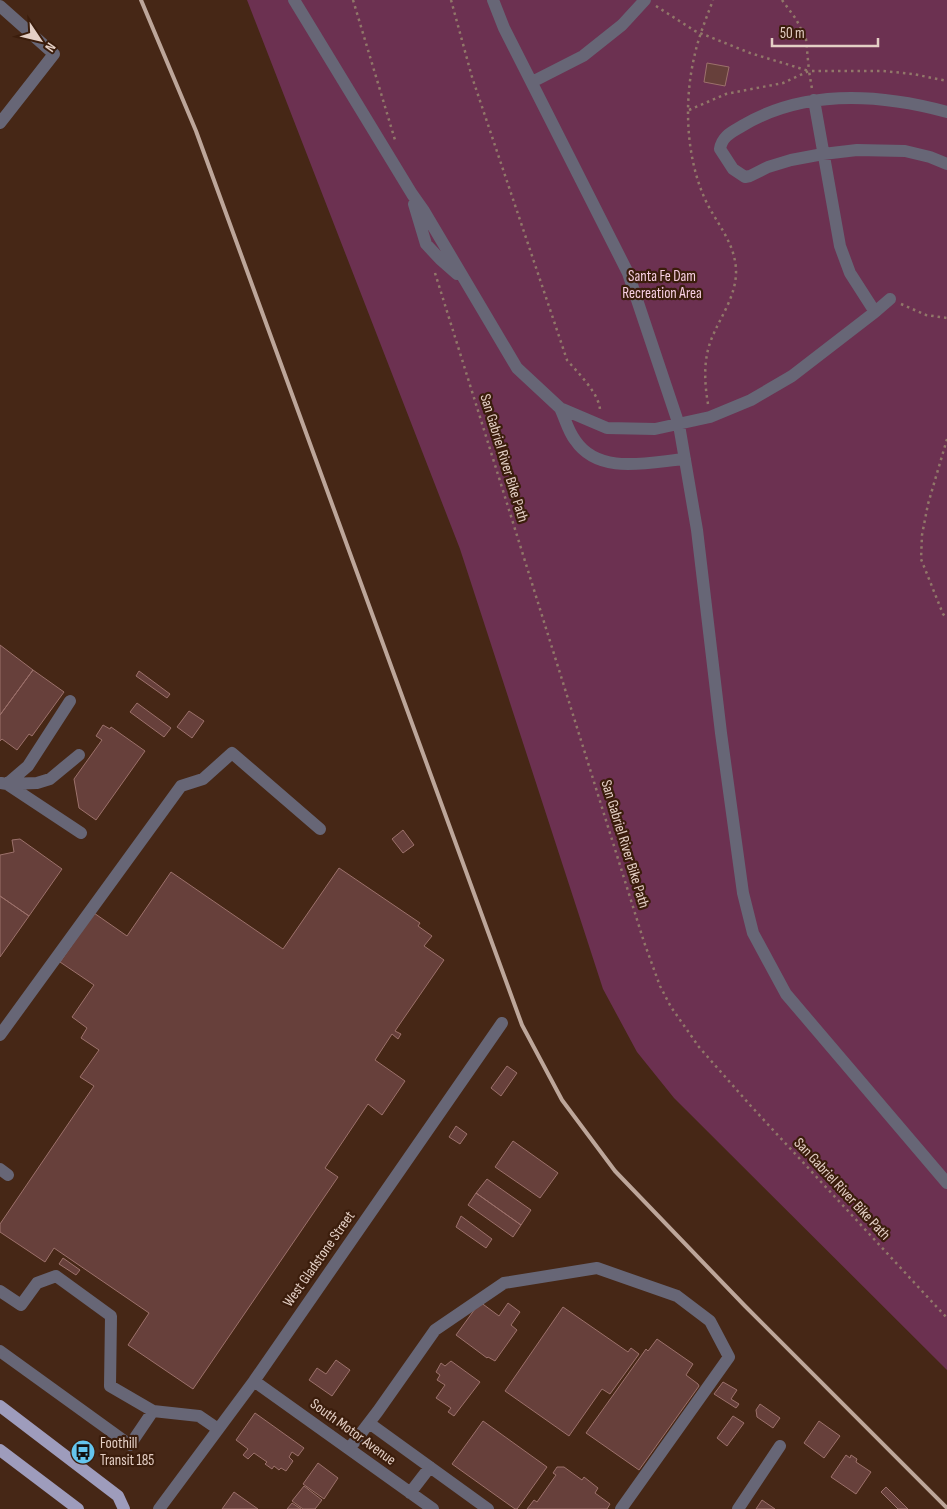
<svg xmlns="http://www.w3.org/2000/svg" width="947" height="1509" font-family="'Sofia Sans Condensed',sans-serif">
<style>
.green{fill:#6c3151}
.building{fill:#67403b;stroke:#9c716b}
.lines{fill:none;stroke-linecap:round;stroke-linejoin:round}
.path{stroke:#917769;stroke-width:2.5;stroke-dasharray:2.5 4;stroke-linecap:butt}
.minor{stroke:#676676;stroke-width:12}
.major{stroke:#9e9cbc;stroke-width:12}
.rail{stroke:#bda69a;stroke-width:4}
.labels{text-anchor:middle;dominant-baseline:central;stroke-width:4.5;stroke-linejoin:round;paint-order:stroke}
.park-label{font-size:15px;fill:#f7cee1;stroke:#3b1d0c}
.street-label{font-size:15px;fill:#e4cfc5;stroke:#3b1d0c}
.poi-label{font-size:15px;fill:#e4cfc5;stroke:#3b1d0c;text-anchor:start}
</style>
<rect width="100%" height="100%" fill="#462716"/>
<path class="green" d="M247 0H947V1370L674 1098 637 1052 603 989 460 549Z"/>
<path class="building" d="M707 63 729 67 725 86 704 82Z
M0 645 33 670 0 715Z
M33 670 64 692 32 736 29 734 17 750 2 739 0 741V715Z
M139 671 170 694 167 698 136 676Z
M137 703 171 728 164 737 130 712Z
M189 711 204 721 192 738 177 727Z
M103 725 110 729 111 727 145 751 96 820 79 808 74 779 102 740 96 736Z
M403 830 414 845 403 853 392 839Z
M20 839 62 869 29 916 0 896V855L14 852 12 840Z
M339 868 420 923 418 926 432 936 424 946 444 960 395 1031 401 1034 398 1039 392 1034 375 1060 405 1081 382 1115 368 1104 325 1168 338 1177 193 1389 128 1345 149 1313 54 1248 45 1262 0 1232V1224L94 1086 80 1077 99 1050 81 1038 87 1028 72 1017 94 985 60 962 94 913 127 936 171 872 283 949Z
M0 896 29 916 0 957Z
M507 1066 517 1073 501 1096 491 1088Z
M456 1126 467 1134 460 1144 449 1137Z
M513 1141 558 1173 540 1198 495 1167Z
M487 1179 531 1210 521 1225 476 1193Z
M476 1193 521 1225 513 1237 468 1205Z
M461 1216 492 1239 486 1248 456 1227Z
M63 1258 80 1270 76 1275 59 1264Z
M480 1302 499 1316 508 1303 520 1312 511 1325 517 1330 495 1361 488 1357 487 1358 456 1335Z
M563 1307 628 1352 631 1348 639 1354 610 1394 602 1389 569 1436 505 1391Z
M657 1339 693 1364 686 1375 698 1384 699 1386 639 1470 586 1433 646 1349 648 1351Z
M336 1360 350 1370 332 1396 309 1380 317 1368 326 1374Z
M451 1361 480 1382 454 1416 448 1412 451 1408 436 1398 445 1385 437 1380 440 1375 436 1372 441 1363 445 1366Z
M723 1382 737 1390 731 1399 739 1404 736 1408 714 1394Z
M760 1404 780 1418 773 1428 757 1417 756 1410Z
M255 1413 304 1448 298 1456 292 1452 289 1457 293 1461 286 1471 281 1468 279 1470 274 1466 272 1469 265 1464 267 1462 254 1453 248 1459 243 1455 248 1449 236 1440Z
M733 1416 744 1423 727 1446 717 1438Z
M483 1421 547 1467 517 1509H515L452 1464Z
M819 1421 840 1436 824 1458 804 1443Z
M846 1455 850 1458 851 1455 857 1459 856 1462 871 1472 856 1494 831 1477Z
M318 1463 338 1478 324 1499 303 1484Z
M557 1467H564L582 1480 584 1477 598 1488 595 1493 610 1504 607 1509H527L534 1500 537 1502 556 1475 553 1473Z
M304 1486 322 1500 315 1509H303L292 1501Z
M886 1487 908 1509H898L881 1492Z
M234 1492 258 1509H222Z
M762 1500 775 1509H756Z
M292 1503 301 1509H287Z"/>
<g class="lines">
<path class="path" d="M353 0 395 140
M451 0 472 77 567 360C578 373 601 395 600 412
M782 0 796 19 806 39 809 71
M656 6 695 31 750 53 809 71 812 89
M689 110 726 94 783 83 809 71H883L913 74 947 81
M435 273 644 942 660 986 671 1007 699 1047 750 1105 947 1318
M901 304 926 315 947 318
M708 404C704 380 703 356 714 333 723 313 737 293 736 269 734 240 715 222 704 197 686 155 684 102 694 58 698 38 706 19 713 0
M947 439 928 504 922 535 921 559 943 614 947 618"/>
<path class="minor" d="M294 0 412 194 424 211 517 368 560 408 607 428 655 429 710 417 751 400 792 376 875 312 850 273 840 246 814 100
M493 0 504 28 628 273 679 425 697 530 721 733 743 893 753 933 786 994 947 1183
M0 6 54 54 0 123
M532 82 583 56 622 25 645 0
M947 112C880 94 804 89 742 126 732 132 722 136 720 149L733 169 745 177 750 176 768 167 791 160 823 154 857 150 905 151 930 157 947 164
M414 204 426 244 440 259 457 274
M875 312 890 299
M560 408C565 418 568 431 575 440 599 476 649 462 685 459
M1 783 7 784 81 833
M7 784 28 766 70 701
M7 784 37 783 50 779 79 755
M0 1035 181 786 203 779 232 753 320 829
M0 1169 8 1175
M0 1291 21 1305 37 1283 56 1276 111 1316 110 1386 153 1411 199 1416 218 1429
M0 1351 130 1445 153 1411
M254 1381 433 1509
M369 1423 488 1509
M349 1449 378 1411 435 1330 504 1283 597 1268 677 1296 710 1321 729 1357 621 1509
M410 1493 430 1467
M159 1509 254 1381 502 1023
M738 1509 780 1446"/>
<path class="major" d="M0 1406 118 1496 124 1509
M0 1450 78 1509"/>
<path class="rail" d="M141 0 196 131 522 1025 562 1100 615 1171 745 1306 947 1508"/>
</g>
<defs>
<symbol id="bus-disc" viewBox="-11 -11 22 22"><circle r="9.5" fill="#64c5ee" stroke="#3b1d0c"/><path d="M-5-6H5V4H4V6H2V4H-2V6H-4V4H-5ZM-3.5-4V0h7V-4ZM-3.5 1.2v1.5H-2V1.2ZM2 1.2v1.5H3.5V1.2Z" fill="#111"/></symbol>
</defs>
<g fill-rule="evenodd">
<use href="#bus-disc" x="69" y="1438" width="28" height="28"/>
</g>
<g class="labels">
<g class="park-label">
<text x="662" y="276">Santa Fe Dam<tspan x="662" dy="17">Recreation Area</tspan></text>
</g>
<g class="street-label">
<text transform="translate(504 458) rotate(73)">San Gabriel River Bike Path</text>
<text transform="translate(625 844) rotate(73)">San Gabriel River Bike Path</text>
<text transform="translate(842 1189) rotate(47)">San Gabriel River Bike Path</text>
<text transform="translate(319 1259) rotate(-55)">West Gladstone Street</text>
<text transform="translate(353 1432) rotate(36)">South Motor Avenue</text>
</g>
<g class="poi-label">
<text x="100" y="1443">Foothill<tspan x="100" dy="17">Transit 185</tspan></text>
</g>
</g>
<g transform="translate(40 40) rotate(125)" stroke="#3b1d0c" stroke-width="4" paint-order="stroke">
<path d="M0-4L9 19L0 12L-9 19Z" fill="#e4cfc5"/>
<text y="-8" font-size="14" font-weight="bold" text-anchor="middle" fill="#e4cfc5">N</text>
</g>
<path d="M772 38v8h106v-8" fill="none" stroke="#e4cfc5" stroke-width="2.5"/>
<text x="780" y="38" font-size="15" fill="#e4cfc5" stroke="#3b1d0c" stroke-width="4" paint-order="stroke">50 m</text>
</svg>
